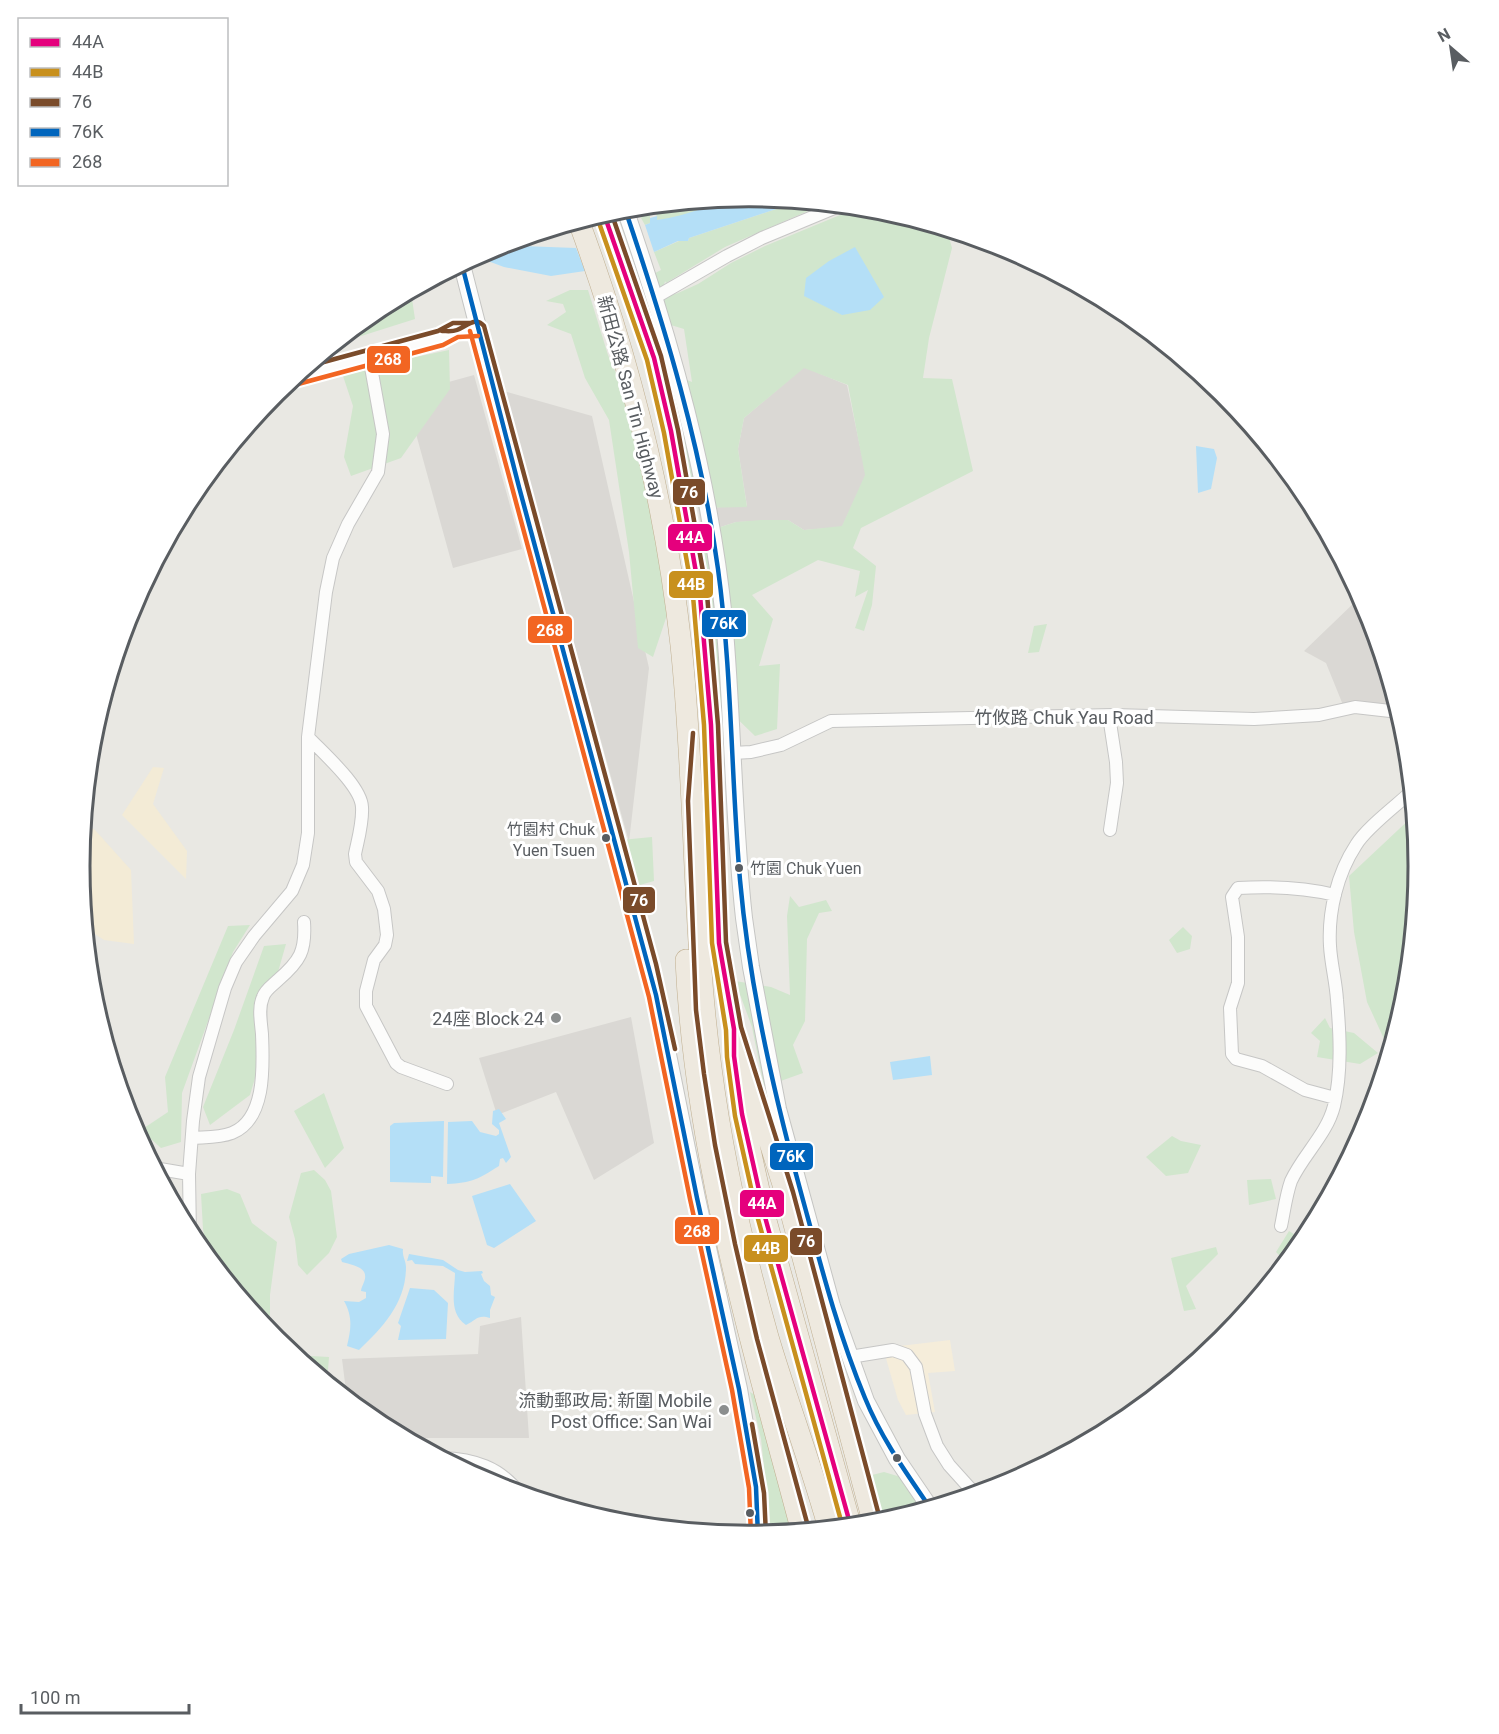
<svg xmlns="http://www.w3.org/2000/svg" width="1499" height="1734" font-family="Roboto,'Noto Sans TC',sans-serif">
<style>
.commercial{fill:#f5edda}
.industrial{fill:#dad8d4}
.green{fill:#d1e6cd}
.sand{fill:#f3ebd6}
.water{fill:#b4dff7}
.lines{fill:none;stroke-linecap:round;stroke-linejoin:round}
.street-casing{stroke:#c6c6c5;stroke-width:14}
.secondary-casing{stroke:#c5c5c3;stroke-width:18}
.highway-casing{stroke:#c0af90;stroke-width:22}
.street{stroke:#fcfcfb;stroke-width:12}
.secondary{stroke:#fcfcfb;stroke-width:16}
.highway{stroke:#eee9df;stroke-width:21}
.bus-1-casing{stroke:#fff;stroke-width:9}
.bus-2-casing{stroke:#fff;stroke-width:9}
.bus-3-casing{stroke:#fff;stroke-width:9}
.bus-4-casing{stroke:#fff;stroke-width:9}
.bus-5-casing{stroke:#fff;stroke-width:9}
.bus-1{stroke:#e5007d;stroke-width:4.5}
.bus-2{stroke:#c8901d;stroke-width:4.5}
.bus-3{stroke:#7a4b2a;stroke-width:4.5}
.bus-4{stroke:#0065bd;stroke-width:4.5}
.bus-5{stroke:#f26522;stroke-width:4.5}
.bus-dot{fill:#595d61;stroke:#fff;stroke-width:2}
.poi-dot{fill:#8b8e8e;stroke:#fff;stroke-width:2}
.labels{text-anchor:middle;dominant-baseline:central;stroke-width:6;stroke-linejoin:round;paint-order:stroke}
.bus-label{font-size:16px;fill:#595d61;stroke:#fff;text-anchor:end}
.street-label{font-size:18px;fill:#595d61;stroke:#fff}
.poi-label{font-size:18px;fill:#595d61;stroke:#fff;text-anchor:end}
.rim{fill:none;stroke:#595d61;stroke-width:3}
.line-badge{stroke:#fff;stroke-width:2}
.badge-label{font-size:16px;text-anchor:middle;font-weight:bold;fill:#fff}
</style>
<rect width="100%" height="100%" fill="#e9e8e3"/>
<path class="commercial" d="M950 1340 955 1371 928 1373 935 1412 906 1415 898 1400 883 1348Z"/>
<path class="industrial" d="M804 367 847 385 866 475 842 527 804 530 788 520 736 522 702 533 698 508 747 506 738 449 744 418Z
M474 375 522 549 453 568 405 394Z
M504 391 592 416 649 668 629 842Z
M1356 587 1369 611 1398 707 1343 705 1326 663 1304 651 1357 600Z
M631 1017 654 1143 594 1180 556 1092 497 1115 479 1058Z
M521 1317 529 1438H404L377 1424 347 1399 342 1359 478 1354 480 1326Z"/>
<path class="green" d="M735 198 675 218 657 220 656 210 650 212V223L645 225 641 218 652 207Z
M797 202 824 204 725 247 666 283 665 281 662 298 678 293 698 284 731 263 765 246 857 208 881 210 947 230 952 248 929 338 923 378 952 379 973 471 861 528 853 548 876 566 872 605 864 631 855 628 868 590 855 597 860 571 818 560 752 595 773 619 759 666 780 664 777 729 755 736 719 701 702 533 736 522 761 520H788L804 530 842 526 865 475 848 385 804 368 744 418 738 449 747 507 698 508 669 378 672 374 692 382 684 329 651 319 642 280 661 270 654 252 679 241H688L689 238Z
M570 290H588L608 355 628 401 652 508 667 615 653 657 638 648 629 552 609 420 585 378 571 334 547 325 566 312 563 304 546 301Z
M411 292 415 319 336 344 378 310Z
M449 350 450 389 401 458 351 476 344 457 353 406 343 376 411 358Z
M1047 624 1039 652 1028 653 1034 626Z
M1414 815 1419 867 1407 998 1390 1052 1367 1002 1354 932 1349 876Z
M652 837 654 881 633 887 621 840Z
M790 896 799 907 826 900 832 911 819 913 807 939 805 1021 793 1045 803 1073 764 1087 752 1027 735 981 771 987 790 995 787 916Z
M250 925 233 952 182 1093 181 1142 161 1148 141 1130 168 1112 165 1077 228 926Z
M1183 927 1192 936 1190 949 1177 953 1169 940Z
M286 944 274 986 257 1033 258 1068 250 1095 210 1125 203 1107 234 1030 264 946Z
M1325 1018 1330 1028 1354 1033 1378 1053 1360 1064 1317 1057 1320 1041 1311 1033Z
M324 1093 344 1148 325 1168 294 1111Z
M1172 1136 1181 1141 1201 1145 1188 1173 1166 1176 1146 1157Z
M314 1170 325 1180 331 1191 337 1237 329 1253 307 1275 298 1265 295 1239 289 1217 301 1173Z
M1271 1179 1276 1199 1249 1205 1247 1180Z
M227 1189 240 1194 252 1223 277 1242 270 1295V1334L208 1258 203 1229 201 1194Z
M1289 1231 1300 1238 1285 1261 1276 1252Z
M1216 1247 1218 1254 1186 1286 1196 1309 1184 1311 1171 1258Z
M293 1355 329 1357 327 1383Z
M750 1392 758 1397 795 1533 771 1535 761 1439Z
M884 1472 904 1478 926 1510 881 1524 868 1476Z"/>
<path class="sand" d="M153 767 164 768 153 804 187 851 186 879 122 815Z
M84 824 95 830 131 870 134 944 104 940 86 928 80 867Z"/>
<path class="water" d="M750 197 797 202 689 238 688 241H678L654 252 645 225 650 223V218L657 216V220C689 216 719 200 750 197Z
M513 242 522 246 576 248 585 271 551 276 504 267 477 257 493 248Z
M855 247 884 297 870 310 842 315 804 296 806 278 829 261Z
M1196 446 1214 449 1217 458 1211 489 1198 493Z
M930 1056 932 1075 893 1080 890 1062Z
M499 1109 506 1119 499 1123 511 1157 506 1163 503 1158 500 1159 499 1166C478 1179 472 1183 447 1184L448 1122 472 1121 480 1132 496 1136 499 1134V1130L492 1124 493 1111Z
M444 1121 443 1177 431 1176V1183L390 1182V1126L394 1123Z
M510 1184 536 1221 494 1248 487 1245 472 1196Z
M389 1245 403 1249C402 1256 406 1261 406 1267 406 1303 383 1327 359 1350L347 1346C351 1329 353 1317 344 1301L359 1302 366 1298V1292L361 1291C361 1288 363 1285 364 1282 370 1267 352 1265 342 1262L341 1259 349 1254Z
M409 1254 443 1260 458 1270 465 1272 482 1271 483 1273 481 1274 484 1281 490 1286 491 1295 495 1297 490 1310V1318C478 1314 476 1320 466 1325 448 1313 455 1290 455 1273L443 1266 415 1264 412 1260 407 1261Z
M410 1288 434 1290 448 1303 446 1339 398 1340 401 1326 398 1323Z"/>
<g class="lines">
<defs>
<path id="street" d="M654 298 727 256 762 238 839 206
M1396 712 1407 738
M1109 716 1116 762 1117 783 1110 830
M308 737C323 753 361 786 362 807 363 823 358 839 355 854L356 862 378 891 384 909 387 935 385 945 374 960 366 991V1006L396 1063 401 1067 447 1084
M733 753 751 752 781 745 831 721 1114 715 1254 719 1319 715 1355 707 1399 712
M1335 895C1302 887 1272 886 1238 888L1232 897 1238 937V983L1230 1008 1232 1054 1236 1059 1262 1066 1305 1090 1335 1098
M192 1138C206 1137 219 1138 232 1133 267 1119 263 1063 262 1034 261 1022 258 1008 263 997 265 990 273 985 278 980 300 961 306 951 304 922
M154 1168 189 1174
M1281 1226C1284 1212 1286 1195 1291 1181 1303 1155 1327 1134 1334 1106 1342 1072 1340 1034 1337 1000 1336 982 1331 964 1330 946 1328 912 1337 874 1356 845 1366 828 1397 805 1412 791
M190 1235 189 1174 193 1121 199 1077 225 988 236 962 254 936 292 891 303 865 308 833V737L326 592 333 558 348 524 378 472 383 434 369 356
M850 1357 893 1350 907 1355 916 1367 925 1414 937 1446 949 1465 976 1495
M441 1458C474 1459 500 1467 520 1494"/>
<path id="secondary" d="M625 209C671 341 710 479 724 619 733 718 733 819 744 918L751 967 778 1109 832 1306 866 1401 897 1459 931 1509
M462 265 519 487 656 995 697 1198 739 1389 756 1487 759 1524 758 1536
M296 377 441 338C452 329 459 327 472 330"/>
<path id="highway" d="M604 214 654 358 671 431 700 595 711 725 719 943 734 1029V1056L742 1114 765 1217 851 1527
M579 222C629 358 665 501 681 645 696 786 692 928 711 1068 723 1159 743 1249 768 1337 787 1401 811 1464 829 1529
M686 960C695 1155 752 1344 802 1532
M745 1063 786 1194 874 1525"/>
</defs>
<use href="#street" class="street-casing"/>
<use href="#secondary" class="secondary-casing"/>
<use href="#highway" class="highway-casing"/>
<use href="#street" class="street"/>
<use href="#secondary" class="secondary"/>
<use href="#highway" class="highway"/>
<defs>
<path id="bus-1" d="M604 214 654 358 671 431 700 595 711 725 719 943 734 1029V1056L742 1114 765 1217 851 1527"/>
<path id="bus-2" d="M597 217 647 360 664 433 693 596 704 725 712 943 726 1030 727 1057 735 1116 758 1219 843 1528"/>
<path id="bus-3" d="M611 212 661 356 678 430 707 594 718 725 726 942 741 1027 793 1192 881 1523
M442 331C447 331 452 332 457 330 467 326 476 316 484 326L656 964 675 1049
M309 366 438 331 453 323H471
M693 733 688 801 696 1010 704 1074 715 1145 735 1244 757 1339 809 1530
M752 1424 764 1493 766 1535"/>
<path id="bus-4" d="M625 209C665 327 701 446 718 569 732 672 731 776 740 880 750 992 776 1103 806 1211 823 1274 840 1338 865 1398 881 1438 907 1474 931 1509
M462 265 519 487 656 995 697 1198 739 1389 756 1487 758 1536"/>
<path id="bus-5" d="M470 331 649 997 690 1199 732 1390 749 1488 751 1535
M298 384 443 345 458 337 478 336"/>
</defs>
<use href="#bus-1" class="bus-1-casing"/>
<use href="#bus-2" class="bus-2-casing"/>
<use href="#bus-3" class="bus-3-casing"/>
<use href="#bus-4" class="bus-4-casing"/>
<use href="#bus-5" class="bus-5-casing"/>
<use href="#bus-1" class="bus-1"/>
<use href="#bus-2" class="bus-2"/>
<use href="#bus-3" class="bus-3"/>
<use href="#bus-4" class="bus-4"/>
<use href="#bus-5" class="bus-5"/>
</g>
<g class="bus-dot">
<circle cx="606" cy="838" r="5"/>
<circle cx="739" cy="868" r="5"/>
<circle cx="897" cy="1458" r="5"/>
<circle cx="750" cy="1513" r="5"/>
</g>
<g class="poi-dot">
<circle cx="556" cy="1018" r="6"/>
<circle cx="724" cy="1410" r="6"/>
</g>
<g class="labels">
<g class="bus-label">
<text x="595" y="829">竹園村 Chuk<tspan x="595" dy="21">Yuen Tsuen</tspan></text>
<text x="750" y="868" text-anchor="start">竹園 Chuk Yuen</text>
</g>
<g class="street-label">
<text transform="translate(631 397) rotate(75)">新田公路 San Tin Highway</text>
<text x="1064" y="717">竹攸路 Chuk Yau Road</text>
</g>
<g class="poi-label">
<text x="544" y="1018">24座 Block 24</text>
<text x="712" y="1400">流動郵政局: 新圍 Mobile<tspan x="712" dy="21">Post Office: San Wai</tspan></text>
</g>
</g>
<path d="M0 0H1499V1734H0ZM90 866a659 659 0 1 1 1318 0a659 659 0 1 1-1318 0Z" fill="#fff" fill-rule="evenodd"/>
<path class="rim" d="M90 866a659 659 0 1 1 1318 0a659 659 0 1 1-1318 0Z"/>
<g class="line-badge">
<rect x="366" y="345" width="45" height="29" rx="6" fill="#f26522"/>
<rect x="672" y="478" width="34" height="28" rx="6" fill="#7a4b2a"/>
<rect x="667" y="523" width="46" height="29" rx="6" fill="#e5007d"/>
<rect x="668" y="570" width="46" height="29" rx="6" fill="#c8901d"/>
<rect x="701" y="609" width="46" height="29" rx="6" fill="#0065bd"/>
<rect x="527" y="615" width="46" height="29" rx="6" fill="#f26522"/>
<rect x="622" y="886" width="34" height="28" rx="6" fill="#7a4b2a"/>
<rect x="769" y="1142" width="45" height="29" rx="6" fill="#0065bd"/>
<rect x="739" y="1189" width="46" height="29" rx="6" fill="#e5007d"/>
<rect x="674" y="1216" width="46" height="29" rx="6" fill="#f26522"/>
<rect x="789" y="1227" width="34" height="29" rx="6" fill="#7a4b2a"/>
<rect x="743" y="1234" width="46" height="29" rx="6" fill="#c8901d"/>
</g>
<g class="badge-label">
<text x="388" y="365">268</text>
<text x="689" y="498">76</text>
<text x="690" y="543">44A</text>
<text x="691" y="590">44B</text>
<text x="724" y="629">76K</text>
<text x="550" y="636">268</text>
<text x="639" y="906">76</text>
<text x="791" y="1162">76K</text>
<text x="762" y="1209">44A</text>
<text x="697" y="1237">268</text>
<text x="806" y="1247">76</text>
<text x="766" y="1254">44B</text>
</g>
<rect x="18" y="18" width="210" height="168" fill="#ffffff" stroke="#bdbec0" stroke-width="1.5"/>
<rect x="30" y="38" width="30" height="9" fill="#e5007d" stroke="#bdbec0" stroke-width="1.5"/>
<text x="72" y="48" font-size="18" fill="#595d61">44A</text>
<rect x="30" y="68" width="30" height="9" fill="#c8901d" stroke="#bdbec0" stroke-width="1.5"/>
<text x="72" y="78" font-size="18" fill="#595d61">44B</text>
<rect x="30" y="98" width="30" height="9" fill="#7a4b2a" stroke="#bdbec0" stroke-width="1.5"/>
<text x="72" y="108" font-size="18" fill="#595d61">76</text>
<rect x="30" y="128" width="30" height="9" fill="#0065bd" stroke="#bdbec0" stroke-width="1.5"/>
<text x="72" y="138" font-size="18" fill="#595d61">76K</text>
<rect x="30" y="158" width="30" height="9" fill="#f26522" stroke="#bdbec0" stroke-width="1.5"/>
<text x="72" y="168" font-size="18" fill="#595d61">268</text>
<g transform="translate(1451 48) rotate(331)" stroke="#ffffff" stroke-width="4.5" paint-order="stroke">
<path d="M0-4.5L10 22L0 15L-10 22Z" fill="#595d61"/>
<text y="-9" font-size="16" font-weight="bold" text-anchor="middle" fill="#595d61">N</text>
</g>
<path d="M21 1704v9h168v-9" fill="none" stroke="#595d61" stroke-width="3"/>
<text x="30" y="1704" font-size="18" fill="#595d61" stroke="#ffffff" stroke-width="4.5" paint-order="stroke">100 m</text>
</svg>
